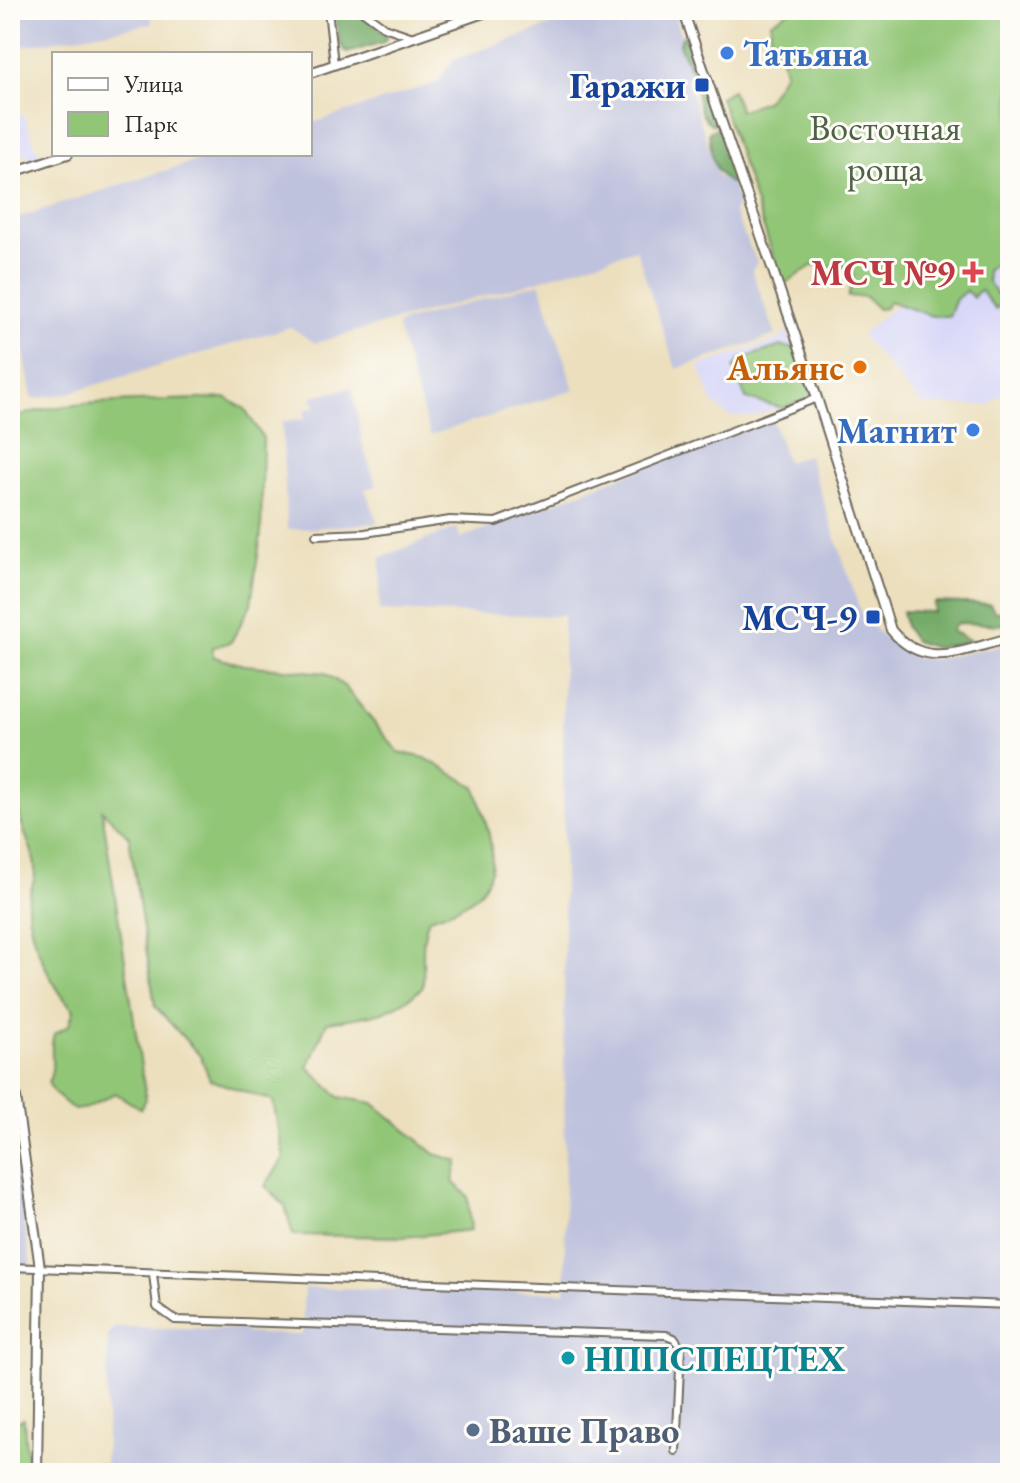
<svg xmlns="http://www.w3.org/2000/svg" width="1020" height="1483" font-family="'EB Garamond',serif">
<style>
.built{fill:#d8d7f8}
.industrial{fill:#bfc2dd}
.green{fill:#92c677;stroke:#5e7851;stroke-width:2}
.forest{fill:#75ab68;stroke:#506b4a;stroke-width:2}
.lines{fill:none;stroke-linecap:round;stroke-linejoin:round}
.minor-casing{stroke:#6f6a5e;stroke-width:10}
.major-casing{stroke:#6f6a5e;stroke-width:12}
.minor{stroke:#fff;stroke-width:6}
.major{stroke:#fff;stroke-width:8}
.shop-dot{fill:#3f7fe0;stroke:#fdfcf7;stroke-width:3}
.transit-dot{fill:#1a4fb4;stroke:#fdfcf7;stroke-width:3}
.health-dot{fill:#e0444e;stroke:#fdfcf7;stroke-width:3}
.food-dot{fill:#e8710a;stroke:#fdfcf7;stroke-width:3}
.culture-dot{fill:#0f9aa8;stroke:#fdfcf7;stroke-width:3}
.service-dot{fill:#5c6f8a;stroke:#fdfcf7;stroke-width:3}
.labels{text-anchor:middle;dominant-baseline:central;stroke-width:6;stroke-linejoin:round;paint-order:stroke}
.shop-label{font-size:36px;font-weight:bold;fill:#366cbe;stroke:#fdfcf7;text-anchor:start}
.transit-label{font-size:36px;font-weight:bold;fill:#164399;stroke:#fdfcf7;text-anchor:end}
.park-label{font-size:36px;fill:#4f6146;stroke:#fdfcf7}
.health-label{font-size:36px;font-weight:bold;fill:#be3a42;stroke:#fdfcf7;text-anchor:end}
.food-label{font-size:36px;font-weight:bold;fill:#c56008;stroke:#fdfcf7;text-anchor:end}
.culture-label{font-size:36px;font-weight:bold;fill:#0d838f;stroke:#fdfcf7;text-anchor:start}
.service-label{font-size:36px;font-weight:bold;fill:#4e5e75;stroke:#fdfcf7;text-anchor:start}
</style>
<rect width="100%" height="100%" fill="#fdfcf7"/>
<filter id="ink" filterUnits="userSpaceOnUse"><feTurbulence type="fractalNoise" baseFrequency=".0125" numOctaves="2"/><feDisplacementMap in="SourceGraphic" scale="16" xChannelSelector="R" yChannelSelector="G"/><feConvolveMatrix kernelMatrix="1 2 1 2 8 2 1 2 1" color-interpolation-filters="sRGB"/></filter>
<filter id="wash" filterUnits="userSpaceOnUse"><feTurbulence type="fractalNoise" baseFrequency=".006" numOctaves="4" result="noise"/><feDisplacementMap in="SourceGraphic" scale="32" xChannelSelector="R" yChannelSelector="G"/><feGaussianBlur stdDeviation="1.8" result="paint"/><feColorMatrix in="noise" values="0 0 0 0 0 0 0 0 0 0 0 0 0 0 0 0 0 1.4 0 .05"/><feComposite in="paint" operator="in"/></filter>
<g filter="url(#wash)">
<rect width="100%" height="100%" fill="#ecdfbd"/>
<path class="built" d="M10 111 24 115 38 153 44 155 28 161 27 153 10 154Z
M1010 210V387L988 405H922L861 335Z
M788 331 811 398 751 417 728 416 712 402 699 366 778 340Z"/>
<path class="industrial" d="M10 10H150L152 24 10 48Z
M594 10H674L692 75 686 77 718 177 732 182 738 204 733 211 757 262 752 271 776 335 676 369 636 249 527 284 315 343 290 327 65 394 32 399 10 270V220L217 154H310V124L438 82 453 60Z
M540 283 574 390 430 435 397 327 400 323Z
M352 388 363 447 377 486 365 489 378 523 287 530 282 421 305 419 304 410 315 407 312 396Z
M772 419 787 462 808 455 862 616 879 633 914 658 934 659 1010 644V1473H105L108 1333 116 1327 245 1329V1333L302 1335 304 1288 565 1292 563 616 379 611 381 557 457 528 460 538 469 535Z
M10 1133 32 1272 10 1274Z"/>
<path class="green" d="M791 10H1010V252L987 271 988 282 997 294 1008 286 1010 298 995 309 980 290 973 297 966 291 956 299 949 316H932L889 301 885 308 878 309 864 296 848 297 853 277 851 269 813 265 783 285 720 97 732 90 740 111 767 100 785 72 780 49 770 46 771 22Z
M781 346 798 349 812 397 783 408 746 399 734 368 740 359Z
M226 398 245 409 263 438 261 534 251 604 231 642 211 648 214 657 244 665 325 673 345 687 398 752 425 758 475 787C496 853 512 895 429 918 419 943 425 960 423 987 392 1015 368 1016 327 1022L308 1067 339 1097 373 1103 435 1154 458 1161 453 1182 468 1196 471 1230 404 1237 293 1235 285 1206 265 1186 284 1158 273 1101 210 1080 201 1057 155 1006 129 837 102 810 146 1099 141 1109 115 1093 87 1108 74 1110 54 1093 48 1082C57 1067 48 1051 54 1034L69 1025 74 1010C52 988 27 935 28 903 29 892 35 882 35 872 36 849 18 829 19 805L10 795V422C37 398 183 401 226 398Z
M24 1419 27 1466 17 1464 10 1468V1423Z"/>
<path class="forest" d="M334 10H355L388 36 384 42 347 53 340 43Z
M683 36C704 50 697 76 705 96 710 108 719 113 713 125 695 117 698 88 693 73 688 62 683 56 679 44Z
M719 127 734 181 730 183C712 173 711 151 709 132Z
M934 602 990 604 995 612 1010 611V625L957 623 951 631 972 641 936 648 914 641 905 626 902 611 933 612Z"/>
</g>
<g filter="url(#ink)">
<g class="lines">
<defs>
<path id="minor" d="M328 10 334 64
M361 10 384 27 413 37
M316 535 365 533 450 520 496 522 817 398
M10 1267 1010 1305
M153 1274 157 1307 175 1320 666 1335 674 1338 681 1348 676 1451"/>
<path id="major" d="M683 10 817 398 891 630C926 672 963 649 1010 638
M310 73 492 10
M10 173 68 154
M10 1055 40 1268 37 1473"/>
</defs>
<use href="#minor" class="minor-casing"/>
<use href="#major" class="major-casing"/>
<use href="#minor" class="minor"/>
<use href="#major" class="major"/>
</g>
</g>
<g class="shop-dot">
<circle cx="727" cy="53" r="8"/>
<circle cx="973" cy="430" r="8"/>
</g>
<g class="transit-dot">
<rect x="694" y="77" width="16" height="16" rx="4"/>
<rect x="865" y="609" width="16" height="16" rx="4"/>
</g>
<path class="health-dot" d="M969 260h8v8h8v8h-8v8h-8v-8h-8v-8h8z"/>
<circle class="food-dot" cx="860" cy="367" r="8"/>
<circle class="culture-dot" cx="568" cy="1358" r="8"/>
<circle class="service-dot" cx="473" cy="1430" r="8"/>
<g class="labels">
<g class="shop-label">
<text x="743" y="53">Татьяна</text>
<text x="957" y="430" text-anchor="end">Магнит</text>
</g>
<g class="transit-label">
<text x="686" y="85">Гаражи</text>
<text x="857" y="617">МСЧ-9</text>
</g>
<g class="park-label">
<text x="885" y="127">Восточная<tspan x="885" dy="41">роща</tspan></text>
</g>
<g class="health-label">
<text x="955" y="272">МСЧ №9</text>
</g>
<g class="food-label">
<text x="844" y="367">Альянс</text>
</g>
<g class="culture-label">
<text x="584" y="1358">НППСПЕЦТЕХ</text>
</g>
<g class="service-label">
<text x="489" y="1430">Ваше Право</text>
</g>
</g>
<rect width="1020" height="1483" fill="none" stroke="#fdfcf7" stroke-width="40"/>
<rect x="52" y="52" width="260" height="104" fill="#fdfcf7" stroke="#a9a8a5" stroke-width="2"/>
<rect x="68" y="78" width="40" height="12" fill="#ffffff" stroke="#a9a8a5" stroke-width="2"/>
<text x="124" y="92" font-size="24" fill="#2b2b2b">Улица</text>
<rect x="68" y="112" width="40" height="24" fill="#92c677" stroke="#a9a8a5" stroke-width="2"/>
<text x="124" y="132" font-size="24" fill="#2b2b2b">Парк</text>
</svg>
